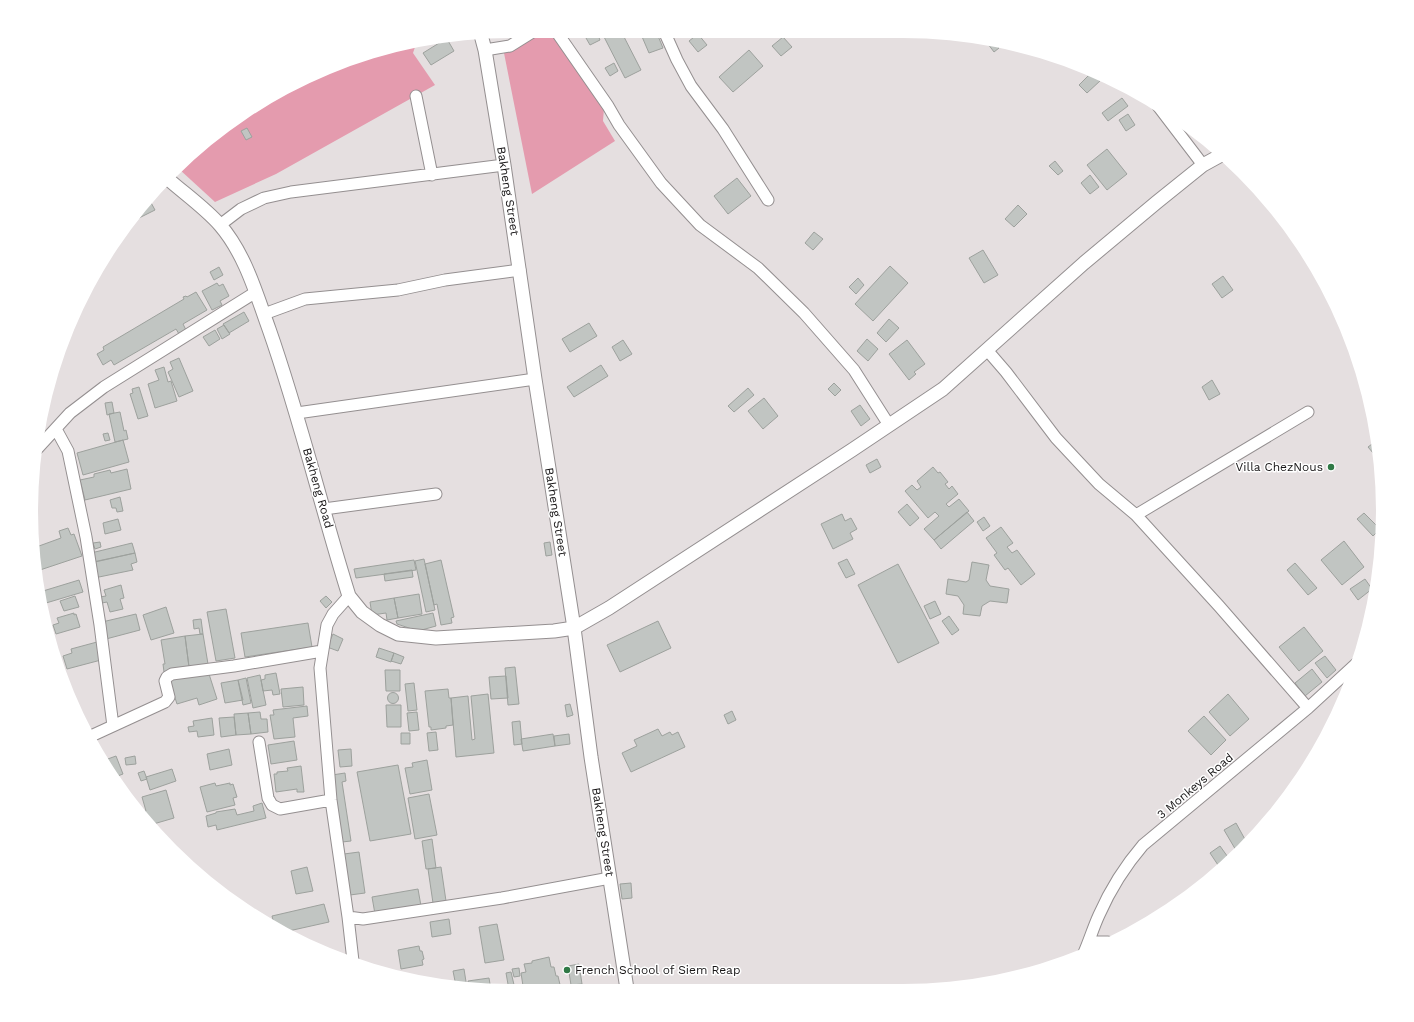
<svg xmlns="http://www.w3.org/2000/svg" width="1414" height="1022" font-family="'Work Sans',sans-serif">
<style>
.green{fill:#e49bae}
.building{fill:#c1c5c2;stroke:#9da19d}
.lines{fill:none;stroke-linecap:round;stroke-linejoin:round}
.minor-casing{stroke:#948f90;stroke-width:13}
.tertiary-casing{stroke:#948f90;stroke-width:15}
.minor{stroke:#fff;stroke-width:11}
.tertiary{stroke:#fff;stroke-width:13}
.poi-dot{fill:#307946;stroke:#fff;stroke-width:1.5}
.labels{text-anchor:middle;dominant-baseline:central;stroke-width:3;stroke-linejoin:round;paint-order:stroke}
.street-label{font-size:12px;fill:#181617;stroke:#fff}
.poi-label{font-size:12px;fill:#181617;stroke:#fff;text-anchor:end}
</style>
<rect width="100%" height="100%" fill="#e5dfe0"/>
<path class="green" d="M540 31H551L604 108 603 121 615 141 532 194 504 53Z
M416 44 413 53 435 85 276 174 215 202 179 169 245 112 327 68 387 47Z"/>
<path class="building" d="M582 31H596L600 40 590 45Z
M601 31H621L641 70 625 78Z
M642 31H656L663 48 649 53 640 32Z
M774 31H787L779 37Z
M698 34 707 45 698 52 689 41Z
M783 37 792 47 781 56 772 46Z
M447 39 454 51 431 65 423 53 444 40Z
M990 42 995 43 999 48 994 52 988 44Z
M749 50 763 66 733 92 719 77Z
M614 63 618 71 610 76 605 68Z
M1093 71 1101 80 1087 93 1079 85Z
M1122 98 1128 106 1108 121 1102 113Z
M1128 114 1135 125 1126 131 1119 120Z
M247 128 252 137 246 140 241 131Z
M1107 149 1127 174 1107 190 1087 165Z
M1055 161 1063 171 1058 175 1049 166Z
M1090 175 1099 187 1090 194 1081 183Z
M737 178 751 196 728 214 714 196Z
M149 199 155 210 137 219 135 217Z
M1018 205 1027 214 1014 227 1005 219Z
M814 232 823 239 813 250 805 243Z
M983 250 998 275 984 283 969 258Z
M890 266 908 283 873 321 855 304Z
M219 267 223 275 214 280 210 272Z
M1223 276 1233 290 1222 298 1212 284Z
M858 278 864 285 856 294 849 287Z
M217 283 219 286 223 284 229 296 220 301 222 305 212 310 202 291Z
M196 292 207 310 183 324 186 330 179 334 176 329 114 365 111 360 103 365 97 354 104 350 103 347 184 299 183 297 186 296 187 297Z
M244 312 249 321 229 333 223 324Z
M889 319 899 328 886 342 877 333Z
M589 323 597 336 570 352 562 339Z
M224 325 230 334 222 339 217 329Z
M215 330 220 339 209 346 203 337Z
M867 339 878 349 868 361 857 351Z
M623 340 632 354 620 361 612 347Z
M907 340 925 364 914 372 916 374 909 380 889 354Z
M179 358 193 391 179 397 168 372 173 369 170 362Z
M601 365 608 376 574 397 567 387Z
M164 367 168 382 171 381 177 401 155 408 148 384 159 380 155 370Z
M1212 380 1220 394 1209 400 1202 387Z
M834 383 841 390 835 396 828 389Z
M139 387 148 416 138 419 130 394 133 393 132 389Z
M748 388 754 395 734 412 728 406Z
M764 398 778 416 763 429 748 411Z
M112 402 114 413 107 415 105 403Z
M860 405 870 419 861 426 851 411Z
M120 412 124 431 126 430 128 439 115 442 109 414Z
M108 433 110 440 105 441 103 434Z
M123 440 129 462 83 475 77 453Z
M1376 441 1379 460 1368 447Z
M877 459 881 467 870 473 866 465Z
M933 467 938 473 940 472 948 482 945 484 949 489 952 486 958 494 946 504 949 507 959 499 969 511 934 540 924 529 939 516 935 512 928 518 905 491 912 485 917 490 921 487 917 481Z
M127 469 131 489 85 500 80 480 94 477V474L110 470 111 473Z
M120 497 123 511 117 512 116 508H112L110 500Z
M907 504 919 518 910 526 898 512Z
M967 512 974 521 941 549 934 540Z
M1364 513 1380 529 1373 536 1357 519Z
M842 514 845 521 851 518 857 529 850 533 853 539 833 549 821 524Z
M984 517 990 526 983 531 977 522Z
M118 519 121 530 105 534 103 523Z
M1001 527 1013 543 1007 547 1012 553 1017 550 1035 574 1021 585 1008 568 1005 570 994 555 997 553 986 538Z
M68 528 71 535 74 534 82 556 37 571 35 565 34 535H35L39 546 61 538 59 531Z
M1344 541 1364 567 1342 585 1321 560Z
M100 542 101 547 95 549 93 543Z
M550 542 552 555 546 556 544 543Z
M132 543 135 553 93 562 91 553Z
M135 553 137 562 131 564 133 570 99 577 98 576 95 577V562Z
M424 559 435 610 426 612 415 561Z
M847 559 855 574 846 578 838 563Z
M414 560 416 570 356 578 354 569Z
M441 560 454 617 451 618 452 623 441 625 437 604 434 605 425 564Z
M972 562 989 565 986 580 990 586 1009 589 1007 603 990 601 982 606 980 616 963 614 964 605 958 596 946 594 948 579 966 582 969 580Z
M1295 563 1317 588 1308 595 1287 570Z
M898 564 939 643 898 663 858 585Z
M412 570 413 577 385 581 384 574Z
M1365 579 1372 589 1358 600 1350 589Z
M79 580 83 592 46 603 43 591Z
M121 585 124 598 120 599 123 609 110 612 107 602 102 603 100 597 106 596 104 590Z
M419 594 422 614 398 618 394 598Z
M75 596 79 607 64 611 60 601Z
M326 596 332 602 326 608 320 601Z
M394 598 398 618 387 620 386 613 372 615 370 602Z
M935 601 941 614 930 619 924 606Z
M166 607 174 633 151 640 143 615Z
M226 609 235 658 216 661 207 612Z
M74 613V615L76 614 80 627 56 634 53 625 59 623 57 618Z
M433 613 436 626 418 631 397 624 396 621Z
M136 614 140 630 106 639 102 622Z
M949 616 959 630 952 635 942 621Z
M201 619 203 634H200L199 628 194 629 193 620Z
M658 621 671 648 620 672 607 645Z
M308 623 312 647 245 657 241 633Z
M1304 627 1323 651 1299 671 1279 647Z
M203 634 208 664 189 667 185 636Z
M333 634 343 639 338 651 327 647Z
M185 636 189 667 164 672 163 664H165L161 640Z
M97 642 101 660 67 669 63 656 72 653 71 649Z
M379 648 394 653 391 662 376 657Z
M394 653 404 657 401 664 391 661Z
M1325 656 1336 670 1327 678 1315 663Z
M515 667 519 704 508 705 505 668Z
M1312 669 1322 682 1305 696 1295 683Z
M385 670H400V691H386Z
M276 673 280 694 273 695 272 690 263 691 261 680 265 679V675Z
M209 674 217 699 199 705 197 698 177 704 169 679Z
M260 675 266 705 253 708 247 678Z
M506 676 508 698 491 699 489 677Z
M246 678 251 703 243 705 238 680Z
M238 680 243 700 225 703 221 683Z
M414 683 417 710 408 711 405 684Z
M303 687 304 705 283 707 281 689Z
M448 689 449 698H451L453 725 446 726V728L431 730V727H429L425 691Z
M387.5 698a5.5 5.5 0 1 1 11 0a5.5 5.5 0 1 1-11 0Z
M488 694 494 753 456 757 451 698 468 696 472 740 475 739 471 696Z
M1228 694 1249 719 1230 736 1209 712Z
M570 704 573 715 567 717 565 705Z
M386 705H401V727H387Z
M307 706 308 716 293 718 295 737 274 739 270 715H274L273 710Z
M732 711 736 720 728 724 724 715Z
M260 712 261 719H267L268 732 251 734 248 713Z
M417 712 419 730 409 731 407 713Z
M248 713 251 734 236 735 234 714Z
M1204 716 1226 740 1211 755 1188 731Z
M234 717 236 735 221 737 219 718Z
M212 718 214 735 198 737 197 731 189 732 188 727 194 726 193 721Z
M520 721 522 744 514 745 512 722Z
M658 729 662 736 670 732 672 735 678 732 685 747 631 772 622 753 637 746 634 740Z
M436 732 438 750 429 751 427 733Z
M401 733H410V744H401Z
M553 734 555 746 523 751 521 739Z
M569 734 570 744 555 746 554 736Z
M294 741 297 760 271 764 268 745Z
M229 749 232 765 210 770 207 754Z
M351 749 352 766 340 767 338 750Z
M116 756 123 774 115 777 105 760Z
M135 756 136 764 126 765 125 758Z
M427 760 432 790 410 794 405 768 413 767 412 763Z
M398 765 411 834 370 841 357 772Z
M301 766 304 792H297V789L276 792 274 774H277V772L288 771 287 768Z
M172 769 176 781 150 790 146 777Z
M144 771 147 779 141 781 138 773Z
M345 773 346 781 342 782 351 841 342 842 332 775Z
M215 783 216 786 230 783V785L233 784 237 797 233 798 235 805 207 812 200 787Z
M166 790 174 818 150 825 147 821 144 812 146 811 142 797Z
M429 794 437 835 415 839 408 798Z
M262 803 266 818 217 830 216 825 208 827 206 816 216 813V812L235 809 237 815 254 811 253 806Z
M1236 823 1247 843 1237 852 1224 830Z
M432 839 436 868 426 869 422 841Z
M1220 846 1230 860 1220 868 1210 853Z
M359 852 365 893 350 895 344 854Z
M307 867 313 891 296 894 291 871Z
M441 867 446 901 433 903 428 869Z
M631 883 632 898 622 899 620 884Z
M418 889 421 906 375 914 372 897Z
M324 904 329 922 284 932 275 928 272 916Z
M449 919 451 934 432 937 430 922Z
M497 924 504 960 485 963 479 927Z
M419 946 420 951H422L424 959 422 960 423 965 401 969 398 950Z
M549 957 551 967H554L556 976H558L561 989 529 990 528 985 523 986 521 973 526 972 524 964 532 963V961Z
M579 964 582 984 571 985 568 966Z
M519 968 520 976 514 977 512 969Z
M464 969 467 988 456 986 453 971Z
M511 972 515 989 509 990 506 973Z
M489 978 491 990H479L467 988 469 987 468 981Z"/>
<g class="lines">
<defs>
<path id="minor" d="M556 31 608 106 619 125 661 183 700 225 758 268 804 313 854 370 889 425
M664 31 677 60 691 86 723 129 768 200
M485 50 510 46 534 31
M416 96 432 175
M1158 106 1203 165
M220 225 241 209 264 198 291 192 504 165
M264 314 305 299 398 290 445 280 520 270
M987 350 1006 372 1056 438 1099 484 1136 515 1219 606 1308 708
M297 413 535 379
M56 429 68 451 86 537 100 625 113 726
M36 450 70 413 104 387 256 292
M324 509 436 494
M1136 515 1308 412
M349 596 333 614 327 625 320 668 331 800 348 917 353 961
M91 736 165 702 169 697 165 681 167 677 172 674 234 666 322 651
M259 742 268 798 272 805 280 809 331 800
M348 917 363 919 502 898 610 878
M1089 942H1108
M1083 955C1089 942 1093 928 1099 915 1110 890 1125 866 1143 845L1308 708 1358 662"/>
<path id="tertiary" d="M481 35 485 50 504 165 535 379 574 628 591 757 627 989
M168 179C185 194 205 208 220 225 245 254 256 293 269 329 300 417 321 507 349 596L362 612 380 625 398 634 436 638 554 631 574 628 609 608 852 450 943 389 1084 263 1157 202 1203 165 1223 154"/>
</defs>
<use href="#minor" class="minor-casing"/>
<use href="#tertiary" class="tertiary-casing"/>
<use href="#minor" class="minor"/>
<use href="#tertiary" class="tertiary"/>
</g>
<g class="poi-dot">
<circle cx="1331" cy="467" r="4"/>
<circle cx="567" cy="970" r="4"/>
</g>
<g class="labels">
<g class="street-label">
<text transform="translate(508 191) rotate(81)">Bakheng Street</text>
<text transform="translate(318 488) rotate(74)">Bakheng Road</text>
<text transform="translate(556 512) rotate(81)">Bakheng Street</text>
<text transform="translate(1195 786) rotate(-40)">3 Monkeys Road</text>
<text transform="translate(603 832) rotate(81)">Bakheng Street</text>
</g>
<g class="poi-label">
<text x="1323" y="467">Villa ChezNous</text>
<text x="575" y="970" text-anchor="start">French School of Siem Reap</text>
</g>
</g>
<path d="M0 0H1414V1022H0ZM511 38H903A473 473 0 0 1 1376 511V511A473 473 0 0 1 903 984H511A473 473 0 0 1 38 511V511A473 473 0 0 1 511 38Z" fill="#fff" fill-rule="evenodd"/>
</svg>
